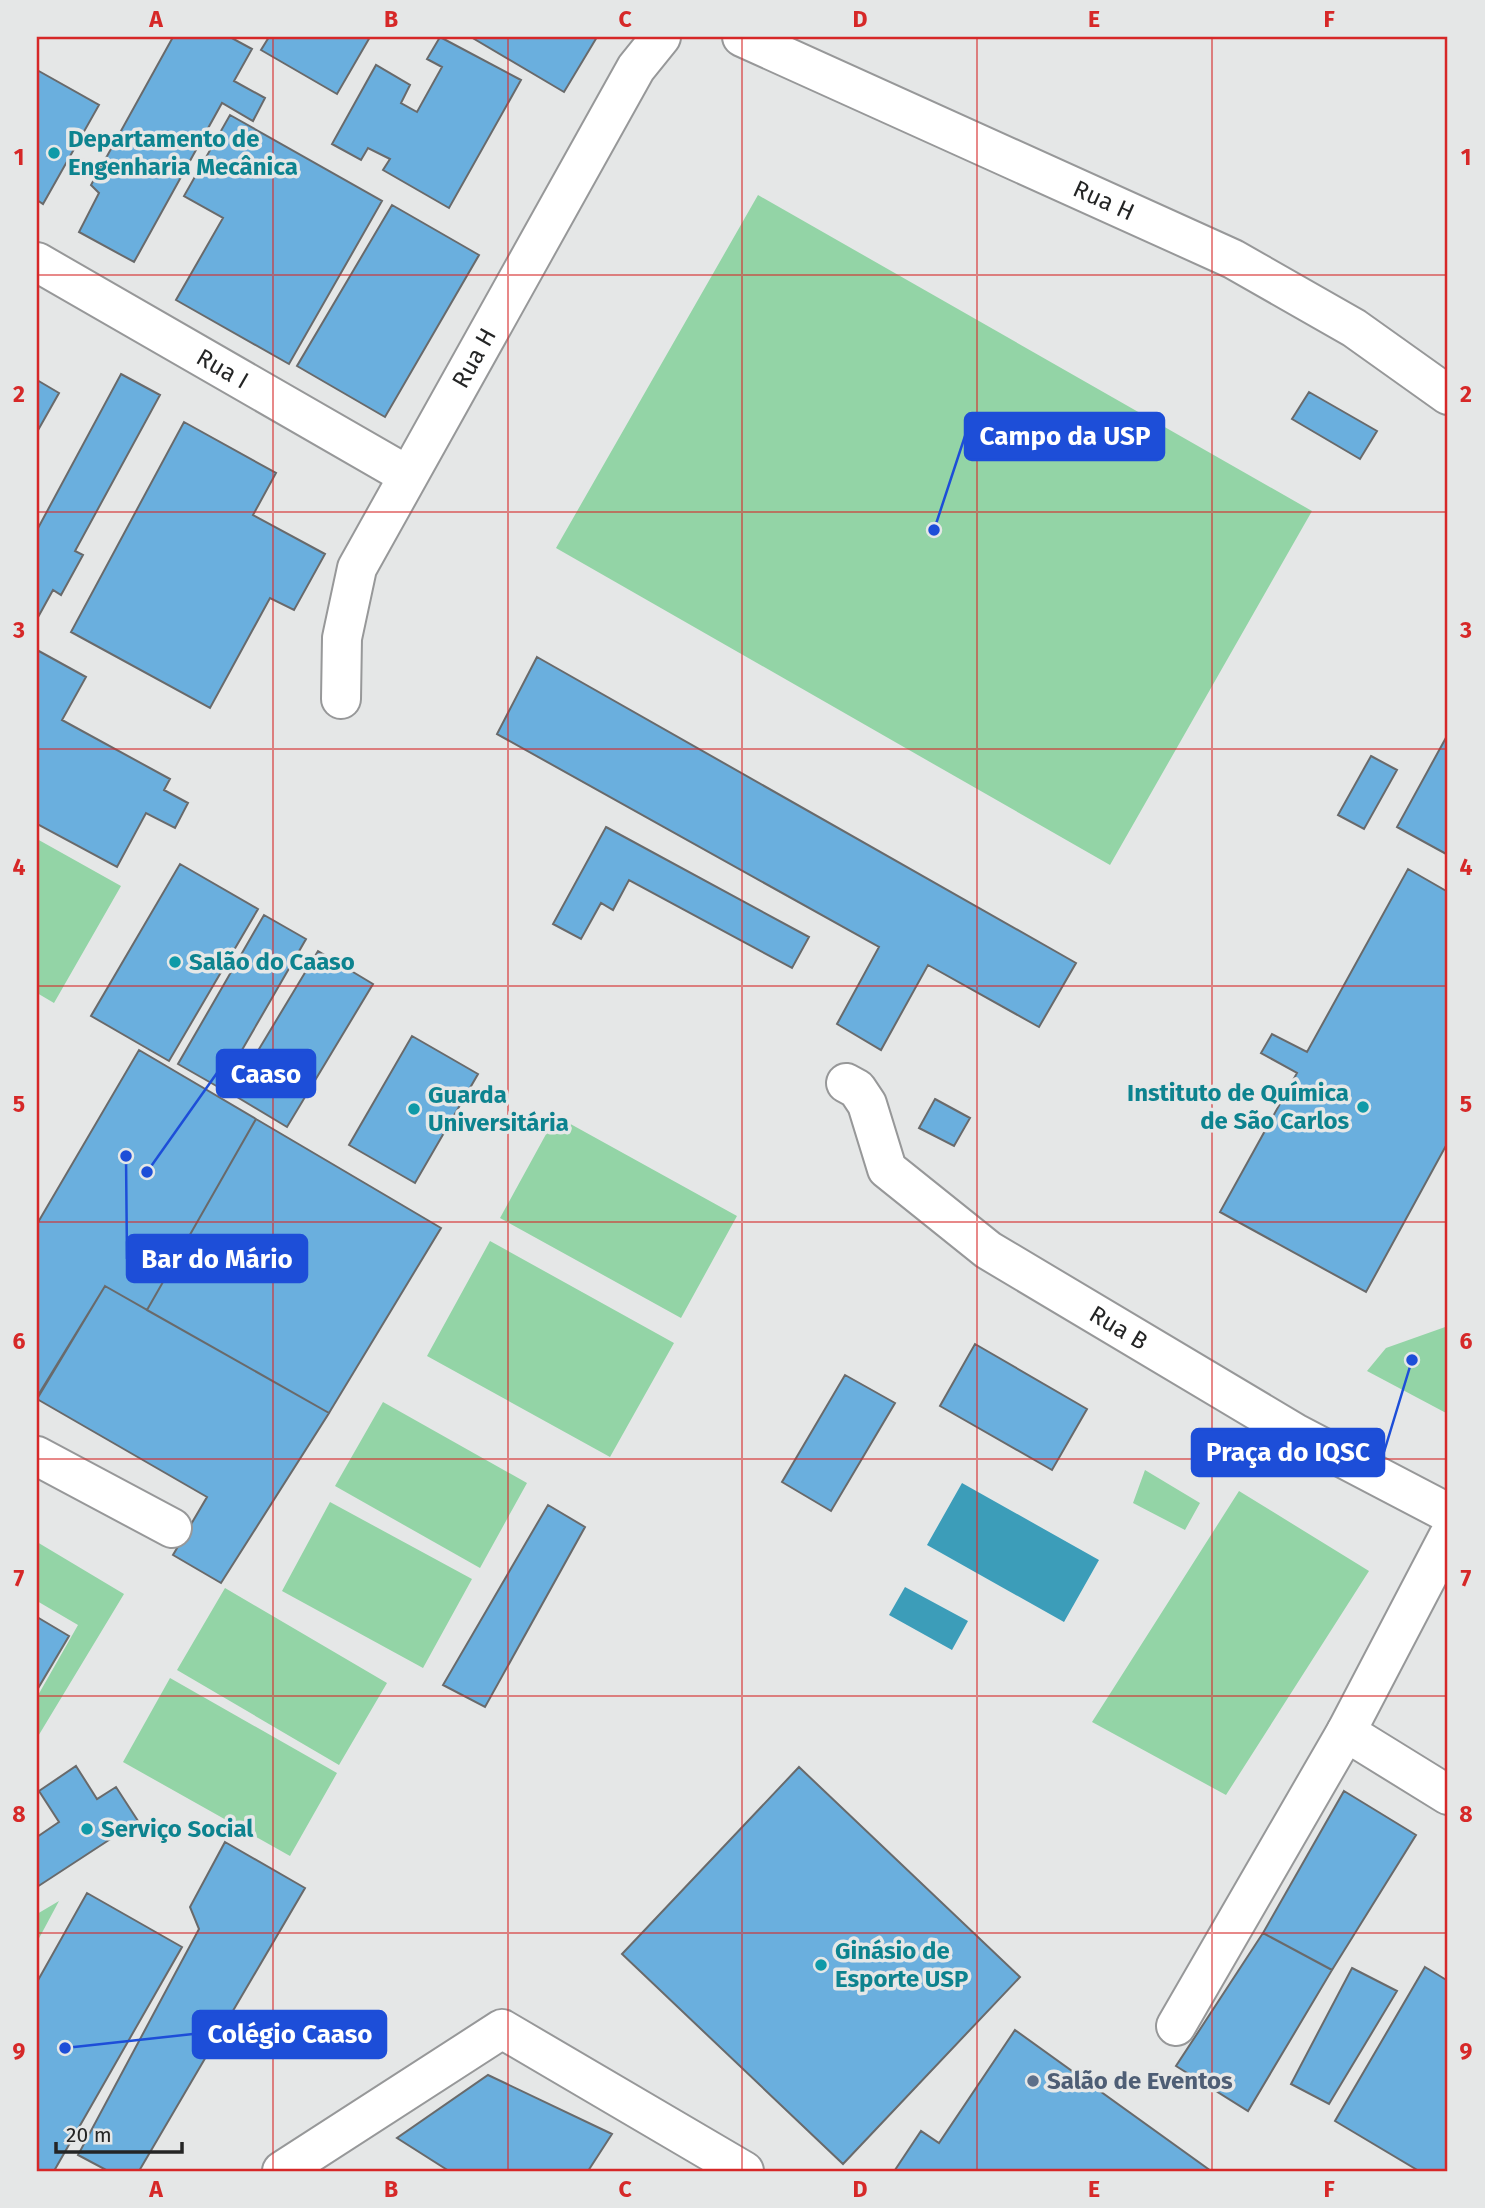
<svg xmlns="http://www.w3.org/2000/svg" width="1485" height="2208" font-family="'Fira Sans',sans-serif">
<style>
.green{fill:#93d4a6}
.water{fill:#3c9db9}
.building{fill:#6aafde;stroke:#696a6b;stroke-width:2}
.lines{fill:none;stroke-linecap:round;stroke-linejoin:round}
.minor-casing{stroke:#979899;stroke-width:42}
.minor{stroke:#fff;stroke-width:38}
.grid{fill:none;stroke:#d62828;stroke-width:2;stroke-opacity:0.55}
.culture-dot{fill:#0f9aa8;stroke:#e5e7e7;stroke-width:2.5}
.service-dot{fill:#5c6f8a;stroke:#e5e7e7;stroke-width:2.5}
.labels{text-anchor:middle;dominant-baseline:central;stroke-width:7;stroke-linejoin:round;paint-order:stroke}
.culture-label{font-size:24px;font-weight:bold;fill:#0d838f;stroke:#e5e7e7;text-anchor:start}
.street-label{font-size:24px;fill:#242525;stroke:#e5e7e7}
.service-label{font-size:24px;font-weight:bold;fill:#4e5e75;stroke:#e5e7e7;text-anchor:start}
.leader{fill:none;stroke:#1d4ed8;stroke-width:2.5}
.callout-dot{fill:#1d4ed8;stroke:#e5e7e7;stroke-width:2.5}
.callout{fill:#1d4ed8;stroke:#1d4ed8;stroke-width:2.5}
.callout-label{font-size:26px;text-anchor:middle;font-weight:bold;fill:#fff}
.neatline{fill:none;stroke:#d62828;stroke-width:2.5}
.grid-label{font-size:23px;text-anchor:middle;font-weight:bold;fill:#d62828}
</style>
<rect width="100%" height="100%" fill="#e5e7e7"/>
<path class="green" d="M758 195 1312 511 1110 865 556 548Z
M37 839 121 886 54 1003 37 993Z
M556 1116 737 1216 681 1318 500 1218Z
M490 1241 674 1343 610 1457 427 1356Z
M1448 1326V1414L1367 1371 1386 1348Z
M383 1402 527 1483 480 1568 335 1486Z
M1145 1470 1200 1503 1185 1530 1133 1503Z
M1239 1491 1369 1571 1226 1795 1092 1722Z
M330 1502 472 1579 423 1668 282 1591Z
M37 1542 124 1594 37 1738V1697L78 1625 37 1601Z
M225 1588 387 1683 339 1765 177 1670Z
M170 1678 337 1773 290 1856 123 1762Z
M59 1901 37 1942V1914Z"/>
<path class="water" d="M962 1483 1099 1560 1064 1622 927 1545Z
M905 1587 968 1621 952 1650 889 1615Z"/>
<path class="building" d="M173 37H230L252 49 234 81 265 98 253 121 222 103 134 262 79 232 99 193 91 185Z
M269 37H370L337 94 261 50Z
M440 37 521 80 449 208 383 170 390 159 368 148 361 160 332 144 376 65 410 85 401 103 417 112 442 67 427 59Z
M471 37H597L564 92Z
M37 70 99 105 43 204 37 200Z
M230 115 382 201 289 364 176 300 223 218 184 196Z
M392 205 479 255 385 417 297 366Z
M121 374 160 395 75 551 83 555 61 595 53 590 37 619V530Z
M37 380 59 393 37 432Z
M1309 392 1377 431 1360 459 1292 419Z
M184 422 276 473 253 515 325 554 294 610 270 598 210 708 71 632Z
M37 650 86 677 62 720 170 779 164 790 188 803 175 828 146 813 117 867 37 824Z
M537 657 1076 963 1039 1027 928 965 881 1050 837 1024 879 947 497 734Z
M1448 734V855L1397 827Z
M1371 756 1397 770 1364 829 1338 815Z
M606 827 809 937 792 968 629 880 613 910 601 903 581 939 553 924Z
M180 864 258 909 169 1061 91 1016Z
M1408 869 1448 892V1142L1366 1292 1220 1212 1297 1073 1261 1053 1272 1034 1307 1052Z
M264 915 306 939 220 1088 178 1064Z
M318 951 373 984 287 1127 232 1094Z
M412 1036 478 1074 415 1183 349 1145Z
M139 1050 256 1119 147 1310 105 1286 37 1397V1224Z
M935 1099 970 1118 954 1146 919 1128Z
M256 1119 441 1228 329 1413 147 1310Z
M105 1286 329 1413 221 1583 173 1555 207 1497 37 1399Z
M975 1344 1087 1409 1052 1470 940 1406Z
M845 1375 895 1403 831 1511 782 1482Z
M548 1505 585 1527 485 1707 443 1685Z
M37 1617 69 1636 37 1690Z
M76 1766 97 1799 116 1787 138 1821 37 1887V1837L59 1822 39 1791Z
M799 1767 1020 1977 843 2164 622 1954Z
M1344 1791 1416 1835 1332 1970 1263 1933Z
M225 1842 305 1888 139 2171H108L78 2155 199 1929 190 1907Z
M87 1893 182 1947 54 2171H37V1982Z
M1263 1933 1332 1970 1248 2111 1176 2066Z
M1425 1967 1448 1981V2171H1419L1335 2121Z
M1352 1968 1397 1991 1329 2104 1291 2084Z
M1015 2030 1211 2171 895 2170 921 2131 939 2143Z
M488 2075 612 2134 588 2171H449L397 2138Z"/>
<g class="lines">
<defs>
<g id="minor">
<path id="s1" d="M742 37 1233 259 1354 328 1448 395"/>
<path id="s2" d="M37 262 407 475"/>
<path id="s3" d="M341 699 342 638 357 568 636 68 661 37"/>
<path id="s4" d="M846 1083 857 1089 867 1104 887 1169 988 1250 1295 1433 1448 1513"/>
<path d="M37 1456 172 1528"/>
<path d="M1448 1537 1346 1732 1448 1795"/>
<path d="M1176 2026 1346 1732"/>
<path d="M282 2171 502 2029 744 2171"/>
</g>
</defs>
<use href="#minor" class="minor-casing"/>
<use href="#minor" class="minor"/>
</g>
<path class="grid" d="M273 37V2171M508 37V2171M742 37V2171M977 37V2171M1212 37V2171M37 275H1448M37 512H1448M37 749H1448M37 986H1448M37 1222H1448M37 1459H1448M37 1696H1448M37 1933H1448"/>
<g class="culture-dot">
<circle cx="54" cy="153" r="7"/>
<circle cx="175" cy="962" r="7"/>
<circle cx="1363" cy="1107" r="7"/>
<circle cx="414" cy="1109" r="7"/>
<circle cx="87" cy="1829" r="7"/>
<circle cx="821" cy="1965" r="7"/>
</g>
<circle class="service-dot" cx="1033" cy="2081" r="7"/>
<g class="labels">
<g class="culture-label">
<text x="68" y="139">Departamento de<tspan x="68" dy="28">Engenharia Mecânica</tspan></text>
<text x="189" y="962">Salão do Caaso</text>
<text x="1349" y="1093" text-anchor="end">Instituto de Química<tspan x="1349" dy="28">de São Carlos</tspan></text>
<text x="428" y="1095">Guarda<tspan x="428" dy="28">Universitária</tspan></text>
<text x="101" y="1829">Serviço Social</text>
<text x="835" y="1951">Ginásio de<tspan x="835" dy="28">Esporte USP</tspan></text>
</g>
<g class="street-label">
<text stroke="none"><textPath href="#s1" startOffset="397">Rua H</textPath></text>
<text stroke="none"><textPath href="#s3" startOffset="373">Rua H</textPath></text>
<text stroke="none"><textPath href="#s2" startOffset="214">Rua I</textPath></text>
<text stroke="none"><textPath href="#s4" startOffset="380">Rua B</textPath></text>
</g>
<g class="service-label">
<text x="1047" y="2081">Salão de Eventos</text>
</g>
</g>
<path class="leader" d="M934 530L965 436M147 1172L217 1073M126 1156L127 1259M1412 1360L1384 1452M65 2048L193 2034"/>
<g class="callout-dot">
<circle cx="934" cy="530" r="7"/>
<circle cx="147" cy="1172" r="7"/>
<circle cx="126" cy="1156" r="7"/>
<circle cx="1412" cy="1360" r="7"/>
<circle cx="65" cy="2048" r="7"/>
</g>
<g class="callout">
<rect x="965" y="413" width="199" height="47" rx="7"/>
<rect x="217" y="1050" width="98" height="47" rx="7"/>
<rect x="127" y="1235" width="180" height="47" rx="7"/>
<rect x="1192" y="1429" width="192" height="47" rx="7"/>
<rect x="193" y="2011" width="193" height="47" rx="7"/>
</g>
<g class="callout-label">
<text x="1065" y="445">Campo da USP</text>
<text x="266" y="1083">Caaso</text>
<text x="217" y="1268">Bar do Mário</text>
<text x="1288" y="1461">Praça do IQSC</text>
<text x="290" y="2043">Colégio Caaso</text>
</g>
<rect width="1485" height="2208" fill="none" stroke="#e5e7e7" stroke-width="77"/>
<path d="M56 2142v10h126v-10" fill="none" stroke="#242525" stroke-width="3.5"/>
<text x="66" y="2142" font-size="21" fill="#242525" stroke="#e5e7e7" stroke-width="5" paint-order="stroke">20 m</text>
<rect x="38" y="38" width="1408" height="2132" class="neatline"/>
<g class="grid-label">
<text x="156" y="27">A</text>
<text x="391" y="27">B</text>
<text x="625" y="27">C</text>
<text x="860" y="27">D</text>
<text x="1094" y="27">E</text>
<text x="1329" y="27">F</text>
<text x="19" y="165">1</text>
<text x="1466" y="165">1</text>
<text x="19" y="402">2</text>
<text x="1466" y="402">2</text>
<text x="19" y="638">3</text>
<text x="1466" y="638">3</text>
<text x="19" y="875">4</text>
<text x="1466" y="875">4</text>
<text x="19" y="1112">5</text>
<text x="1466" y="1112">5</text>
<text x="19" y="1349">6</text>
<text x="1466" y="1349">6</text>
<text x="19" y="1586">7</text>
<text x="1466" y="1586">7</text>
<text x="19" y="1822">8</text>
<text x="1466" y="1822">8</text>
<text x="19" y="2059">9</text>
<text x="1466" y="2059">9</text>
<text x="156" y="2197">A</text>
<text x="391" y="2197">B</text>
<text x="625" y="2197">C</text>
<text x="860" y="2197">D</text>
<text x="1094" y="2197">E</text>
<text x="1329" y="2197">F</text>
</g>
</svg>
